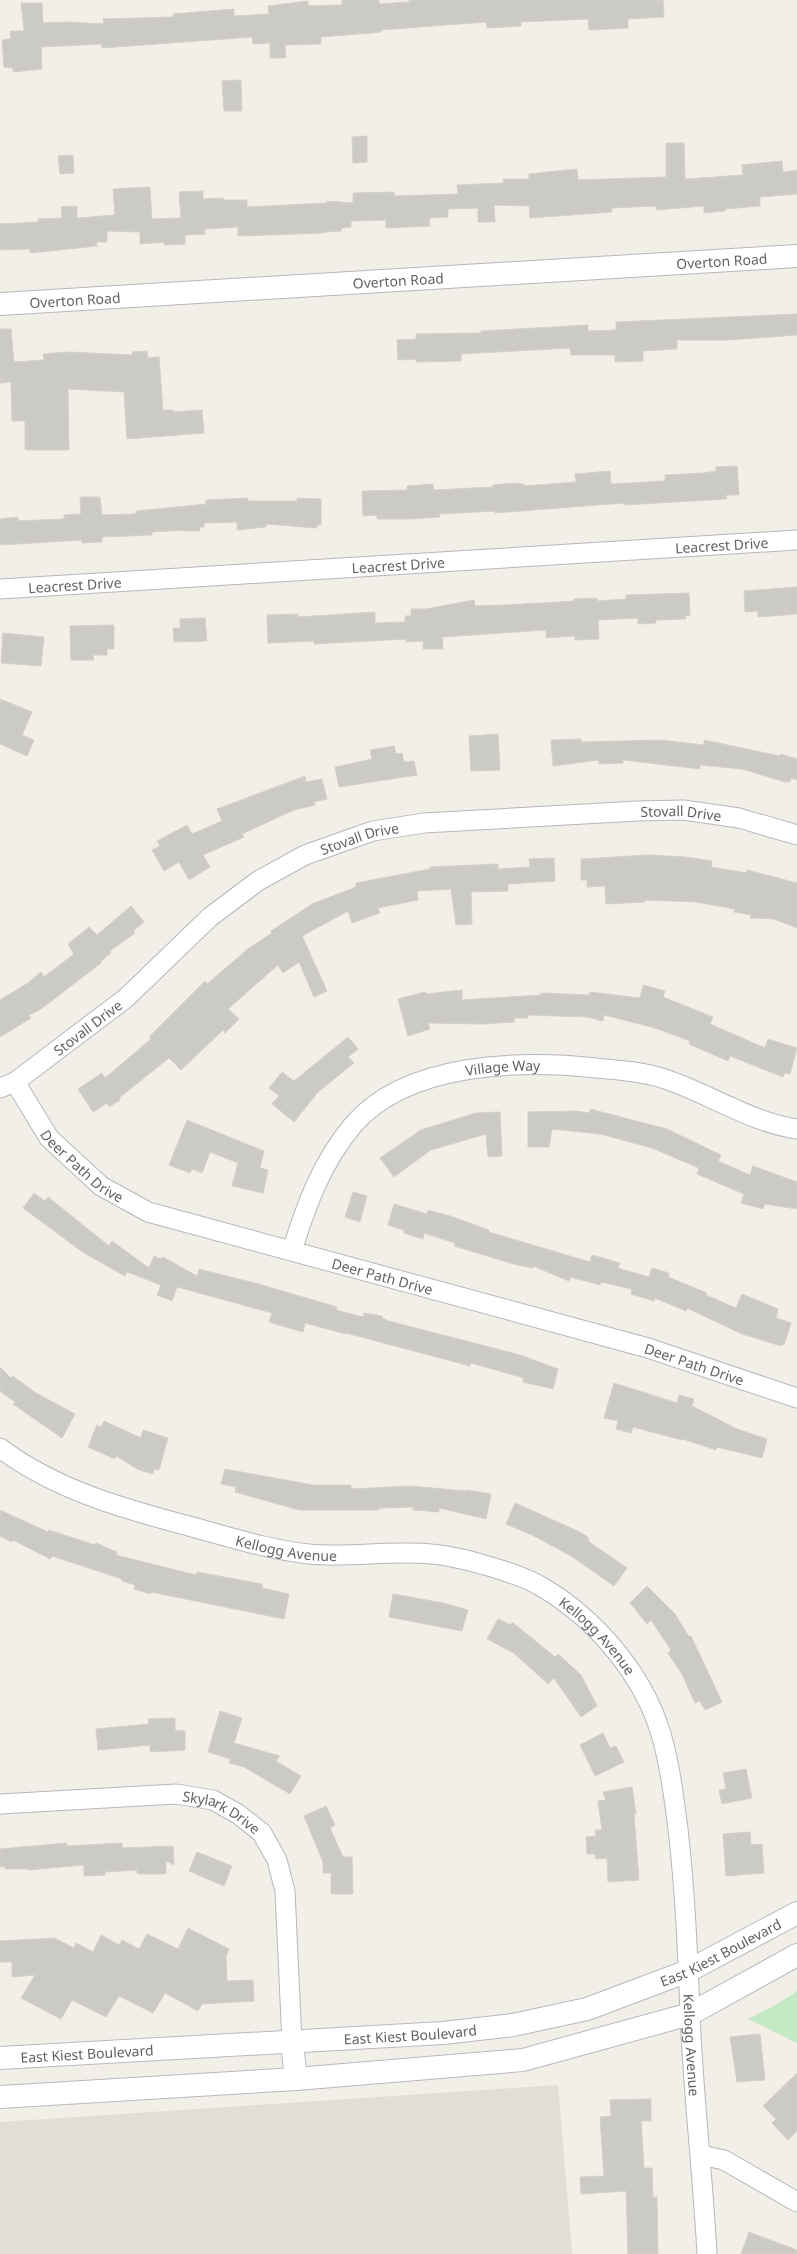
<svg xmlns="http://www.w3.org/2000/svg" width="797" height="2254" font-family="'Noto Sans',sans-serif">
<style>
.education{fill:#e1ded6}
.green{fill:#c5e8c5}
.building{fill:#cccac5;stroke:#d6d1c6}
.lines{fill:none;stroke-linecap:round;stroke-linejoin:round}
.minor-casing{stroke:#b5b8bc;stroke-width:21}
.tertiary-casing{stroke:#b5b8bc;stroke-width:24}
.secondary-casing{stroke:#b6babf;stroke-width:24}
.minor{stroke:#fff;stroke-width:19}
.tertiary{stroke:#fff;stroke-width:22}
.secondary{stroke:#fff;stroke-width:22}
.labels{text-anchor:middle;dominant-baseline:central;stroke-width:3;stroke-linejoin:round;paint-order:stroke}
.street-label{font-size:14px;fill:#5f6368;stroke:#fff}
</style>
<rect width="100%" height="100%" fill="#f1efe8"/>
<path class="education" d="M558 2085 572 2254H0V2122Z"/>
<path class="green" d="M797 1991V2043L748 2019 779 2003Z"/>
<path class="building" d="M342 0H379V4L409 2V0H663L664 17 628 19V28L589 30 588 19 521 22V26L487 28 486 22 381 30V32L321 37V44L285 45 286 58H270V43L253 44 252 37 102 48 101 44 41 47 42 69 13 72V68L4 67 2 40 11 39 10 31H24L21 3H42L43 23 69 22 104 24 103 19 173 17V14L234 9V16L269 14 268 6 308 1V6L342 5Z
M241 80 242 111H224L222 81Z
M367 136V162L353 163 352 137Z
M666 143H684L685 179 743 175 742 165 782 161 783 172 797 170V194L760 197V206L725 209V211L704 213V206L656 210V206L612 208V212L530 218 529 206 494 205 495 222H478V208L448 209V217L429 218 430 226 386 228V220L351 221V227L342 228 341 231 325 232V233L238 236V227L204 229 205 234 185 235V244L164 245V242L140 244V232L107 231V242H96L97 246 30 253V249L0 250V224L38 222V219L62 218 61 207 77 206V218L115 215 113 189 150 187 152 219 181 218 179 192 203 191V199L223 198 224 200H247V207L327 203V201L353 203V193L394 192V196L458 194 457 185 504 183 503 179H529V174L577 169 578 180 666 177Z
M73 155 74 173 60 174 58 156Z
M797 314V335L728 340H677V349L643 351V361L615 362V355H571L570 348 461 354V361L416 362V359L398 360 397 340 416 339V334L481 333V331L588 325V331L616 330V322Z
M0 329H11L14 362 44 360 43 354 69 352 133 355 132 352 147 351 148 358 159 357 163 410H173V412L202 410 204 433 127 439 124 392 68 389 69 450H25V421H12L11 382 0 383Z
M737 466 739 495H726L727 499 624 505V503L495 513V511L439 514 440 517 410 519H377V515L363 516 362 491 407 490V486L433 484 434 490 493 487V485L515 483 524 484V486L576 482 575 474 610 471 611 484 665 481V475L704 473 716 471V467Z
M80 497H100L102 515 136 514V511L206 504V500L248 498V501H297V498L321 499V525H317V528L266 524V527L237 530V522L204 523V527H199L200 531H185V530L152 532V535L102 537V542L82 543V540L0 545V519L18 517V521L64 519V515L81 514Z
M797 587V614L758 617V611L745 612 744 591Z
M689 593 690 615 685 616 686 619 656 620V623L638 624V618L598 620 599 639 575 640V636L546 638V630L442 637 443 649H423V641L406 642V639L314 644V641L268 643 267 615 298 614V617L375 612V623L405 622V616H411V609H426L474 600 475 606 506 605 574 601V599L597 598V601L626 599V595Z
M205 618 207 641 174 642 173 628H180V619Z
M114 625V649H107V655H93L94 660H71L70 626Z
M3 633 44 637 41 666 1 663Z
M0 699 32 712 22 735 34 740 27 756 0 744Z
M498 734 500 770 471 771 469 736Z
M581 739V742L660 740 704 745V740L780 756 781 754 797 759V780L791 778 790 782H785L742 769 700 765V769L623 760V763L599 764V760L553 766 551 740Z
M394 746 396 754 402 753 404 762 414 761 417 775 339 787 335 767 372 759 370 750Z
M305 776 306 782 322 779 327 799 314 802 315 805 294 810 242 834 244 837 203 855 210 867 189 880 179 862 164 871 152 850 160 846 157 841 187 825 192 834 222 821 217 809Z
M648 855 686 857 712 861 711 867 747 873V870L797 883V928L774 919 750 918 751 915 734 912 735 909 696 902 644 900 645 902 606 904 605 886 587 887V880H581V859Z
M554 858 555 881 508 884V891L471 892 472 924 456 925 451 889 417 891 418 900 378 908 380 913 352 923 348 911 302 936 327 991 314 997 299 962 283 973 278 965 228 1009 239 1019 225 1033 223 1030 181 1070 169 1058 119 1098 120 1100 109 1107 107 1103 93 1112 78 1089 102 1073 105 1078 151 1039 149 1037 205 981 207 984 249 948 272 933 271 931 312 904 356 887V883L430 869V867L498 864V869L530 867 529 859Z
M131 906 144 922 133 931 135 933 110 951 111 953 100 962 101 963 41 1009 29 1015 31 1018 0 1037V1000L28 983 41 972 44 977 74 954 68 944 89 927 97 935Z
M643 985 665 991 663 997 713 1017 710 1024 765 1048 768 1039 797 1048 790 1074 784 1073 783 1077 730 1056 728 1061 689 1044 690 1041 655 1028 604 1015 603 1021 587 1017 528 1015V1018H514V1022L483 1024 428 1023 430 1029 408 1036 398 999 425 992 426 994 462 990V1000L541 995V993L589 995 590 992 640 998Z
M348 1037 358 1049 348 1057 354 1063 318 1092 294 1122 272 1104 279 1096 269 1088 282 1072 294 1081Z
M590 1109 667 1129 721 1155 718 1161 750 1175 753 1166 797 1182V1209L765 1204 763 1209 741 1203 744 1194 697 1174 699 1168 652 1148 600 1134 552 1129 549 1147H528V1112L575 1111 590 1113Z
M500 1112 502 1156 488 1157 486 1134 431 1150 394 1177 380 1158 421 1130 476 1113Z
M187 1120 264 1151 260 1168 268 1170 263 1193 232 1186 238 1163 210 1152 202 1173 192 1169 190 1173 169 1165Z
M353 1192 367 1196 360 1222 345 1217Z
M34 1193 45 1201 48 1197 109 1246 112 1241 149 1268 154 1256 161 1259 163 1257 197 1276 199 1269 255 1283 337 1307 336 1310 363 1317 364 1313 382 1316V1318L389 1321 520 1355 558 1369 553 1389 523 1382 524 1378 471 1363 470 1366 346 1333V1334L305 1323 303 1332 269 1322 272 1313 177 1287 172 1301 157 1295 161 1285 127 1272 125 1276 84 1253 23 1208Z
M394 1204 427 1214 428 1210 450 1216 489 1230V1232L590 1262 592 1255 620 1263 618 1268 649 1277 652 1268 669 1273 668 1277 707 1293 706 1295 736 1308 742 1294 778 1309 776 1318 791 1323 784 1345 781 1344V1346L742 1334 687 1308 686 1311 655 1298 654 1301 631 1294 632 1289 601 1282 600 1285 570 1277 569 1281 533 1266V1268L517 1265 454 1246 455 1243 424 1233 423 1239 404 1233V1230L388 1225Z
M0 1367 11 1378 13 1376 36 1393 75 1414 62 1438 13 1404 15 1402 0 1391Z
M614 1383 677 1403 679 1395 694 1399 692 1406 737 1429 767 1439 762 1458 717 1447 716 1450 683 1439 682 1440 633 1427 631 1433 616 1429 618 1421 604 1418Z
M104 1421 141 1438 143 1430 168 1438 159 1470 154 1469 153 1474 139 1470 116 1456 115 1459 88 1447 97 1425 101 1427Z
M225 1469 313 1485H351V1489L410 1486 466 1491 467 1490 491 1494 486 1519 439 1508V1512L413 1510V1507L379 1508V1510H299L235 1492 236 1487 221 1484Z
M515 1503 580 1532 589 1538 588 1541 627 1568 614 1586 571 1556 532 1535 506 1524Z
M0 1510 48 1532 49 1530 95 1545 96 1543 117 1552 116 1555 196 1575 197 1572 262 1584V1588L289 1594 284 1619 151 1592V1594L134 1589 135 1585 122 1581V1579L52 1556 50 1559 13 1540 12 1542 0 1536Z
M647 1586 675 1614 689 1637 691 1636 722 1702 705 1710 700 1701 695 1703 682 1674 668 1653 671 1650 651 1620 647 1624 630 1603Z
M393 1594 443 1603 468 1610 462 1631 389 1617Z
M498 1619 511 1625 512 1622 555 1657 558 1654 581 1675 597 1706 581 1717 554 1678 548 1684 514 1653 487 1639Z
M220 1711 242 1718 234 1743 280 1756 276 1761 301 1776 290 1794 244 1767 229 1763 231 1759 208 1752Z
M175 1718V1730L185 1731V1750L150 1752V1745L98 1750 96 1729 149 1724 148 1719Z
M603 1733 610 1748 616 1746 624 1762 595 1776 580 1745Z
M746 1769 752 1798 722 1804 719 1790 726 1789 723 1773Z
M632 1787 636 1814H634L639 1880 608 1882 607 1858 596 1859 595 1854H587L586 1837 596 1836 595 1830H602L598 1801 606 1800 603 1792Z
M326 1806 335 1825 330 1828 343 1857H352L353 1894H331V1873H323V1862L304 1816Z
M750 1832 751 1845 762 1844 764 1873 726 1876 723 1834Z
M67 1843V1846L122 1843V1848L173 1846 174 1865 166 1861V1874H137V1870L105 1872V1875L84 1876V1865L28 1870V1869H5V1866L0 1867V1849Z
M197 1852 232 1866 224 1886 189 1871Z
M188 1928 229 1949 226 1956 227 1981 253 1980 254 2001 202 2004 198 2011 165 1993 153 2013 119 1996 106 2017 72 2000 61 2019 21 1998 35 1975 12 1977V1962H0V1941L54 1938 74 1948 76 1943 93 1952 101 1935 119 1945 122 1940 139 1949 147 1934 178 1949Z
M760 2034 765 2080 737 2082 730 2037Z
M797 2073V2131L788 2140 772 2123 776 2119 763 2106Z
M651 2099V2121H641L642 2137 644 2168H652L653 2197H657L658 2254H628L626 2191 581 2194 580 2177 604 2176 600 2117 611 2116 610 2100Z
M749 2232 797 2250V2254H741Z"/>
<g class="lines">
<defs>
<g id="minor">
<path id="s1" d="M0 589 797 540"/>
<path id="s2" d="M15 1082 49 1138 101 1186 148 1212 648 1348 797 1398"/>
<path id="s3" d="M0 1088 15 1082 126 998 210 917 258 881 305 855 373 831 424 823 638 811 683 810 739 818 797 835"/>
<path id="s4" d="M292 1251C306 1205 322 1162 353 1125 407 1062 520 1060 596 1068 619 1070 643 1072 665 1079 710 1094 750 1122 797 1129"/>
<path id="s5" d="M0 1448C57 1491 128 1510 196 1528 233 1538 270 1550 309 1554 349 1558 391 1550 431 1554 458 1556 519 1573 542 1587 596 1619 643 1674 661 1734 670 1765 674 1798 678 1829 686 1898 688 1966 691 2035 695 2108 703 2181 707 2254"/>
<path id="s6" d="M0 1804 176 1794 213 1800 238 1814 262 1833 277 1860 285 1891 292 2043"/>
<path d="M701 2155 724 2160 797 2202"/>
</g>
<g id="tertiary">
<path id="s7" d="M0 304 797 256"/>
</g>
<g id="secondary">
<path d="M292 2043 296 2079"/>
<path id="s8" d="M0 2058 443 2033 513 2025 587 2009 688 1971 797 1913"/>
<path d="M0 2097 296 2079 523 2060 690 2014 797 1955"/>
</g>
</defs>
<use href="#minor" class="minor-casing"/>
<use href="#tertiary" class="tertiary-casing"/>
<use href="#secondary" class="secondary-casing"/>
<use href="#minor" class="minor"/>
<use href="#tertiary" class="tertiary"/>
<use href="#secondary" class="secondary"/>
</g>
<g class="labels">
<g class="street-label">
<text stroke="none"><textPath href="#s7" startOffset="723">Overton Road</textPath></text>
<text stroke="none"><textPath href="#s7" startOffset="399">Overton Road</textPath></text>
<text stroke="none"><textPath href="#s7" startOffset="75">Overton Road</textPath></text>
<text stroke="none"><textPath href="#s1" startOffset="723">Leacrest Drive</textPath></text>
<text stroke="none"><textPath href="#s1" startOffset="399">Leacrest Drive</textPath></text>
<text stroke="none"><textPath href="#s1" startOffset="75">Leacrest Drive</textPath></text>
<text stroke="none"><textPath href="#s3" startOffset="767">Stovall Drive</textPath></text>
<text stroke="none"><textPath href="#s3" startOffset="443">Stovall Drive</textPath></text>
<text stroke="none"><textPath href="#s3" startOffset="107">Stovall Drive</textPath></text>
<text stroke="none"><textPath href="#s4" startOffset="306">Village Way</textPath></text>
<text stroke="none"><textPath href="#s2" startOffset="109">Deer Path Drive</textPath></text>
<text stroke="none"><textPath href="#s2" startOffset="433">Deer Path Drive</textPath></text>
<text stroke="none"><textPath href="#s2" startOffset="757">Deer Path Drive</textPath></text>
<text stroke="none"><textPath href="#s5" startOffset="306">Kellogg Avenue</textPath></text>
<text stroke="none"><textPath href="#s5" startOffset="642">Kellogg Avenue</textPath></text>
<text stroke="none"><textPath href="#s6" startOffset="226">Skylark Drive</textPath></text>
<text stroke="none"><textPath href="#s8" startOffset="735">East Kiest Boulevard</textPath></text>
<text stroke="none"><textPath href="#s8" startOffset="411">East Kiest Boulevard</textPath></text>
<text stroke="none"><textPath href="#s5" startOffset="1074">Kellogg Avenue</textPath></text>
<text stroke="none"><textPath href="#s8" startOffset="87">East Kiest Boulevard</textPath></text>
</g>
</g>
</svg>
